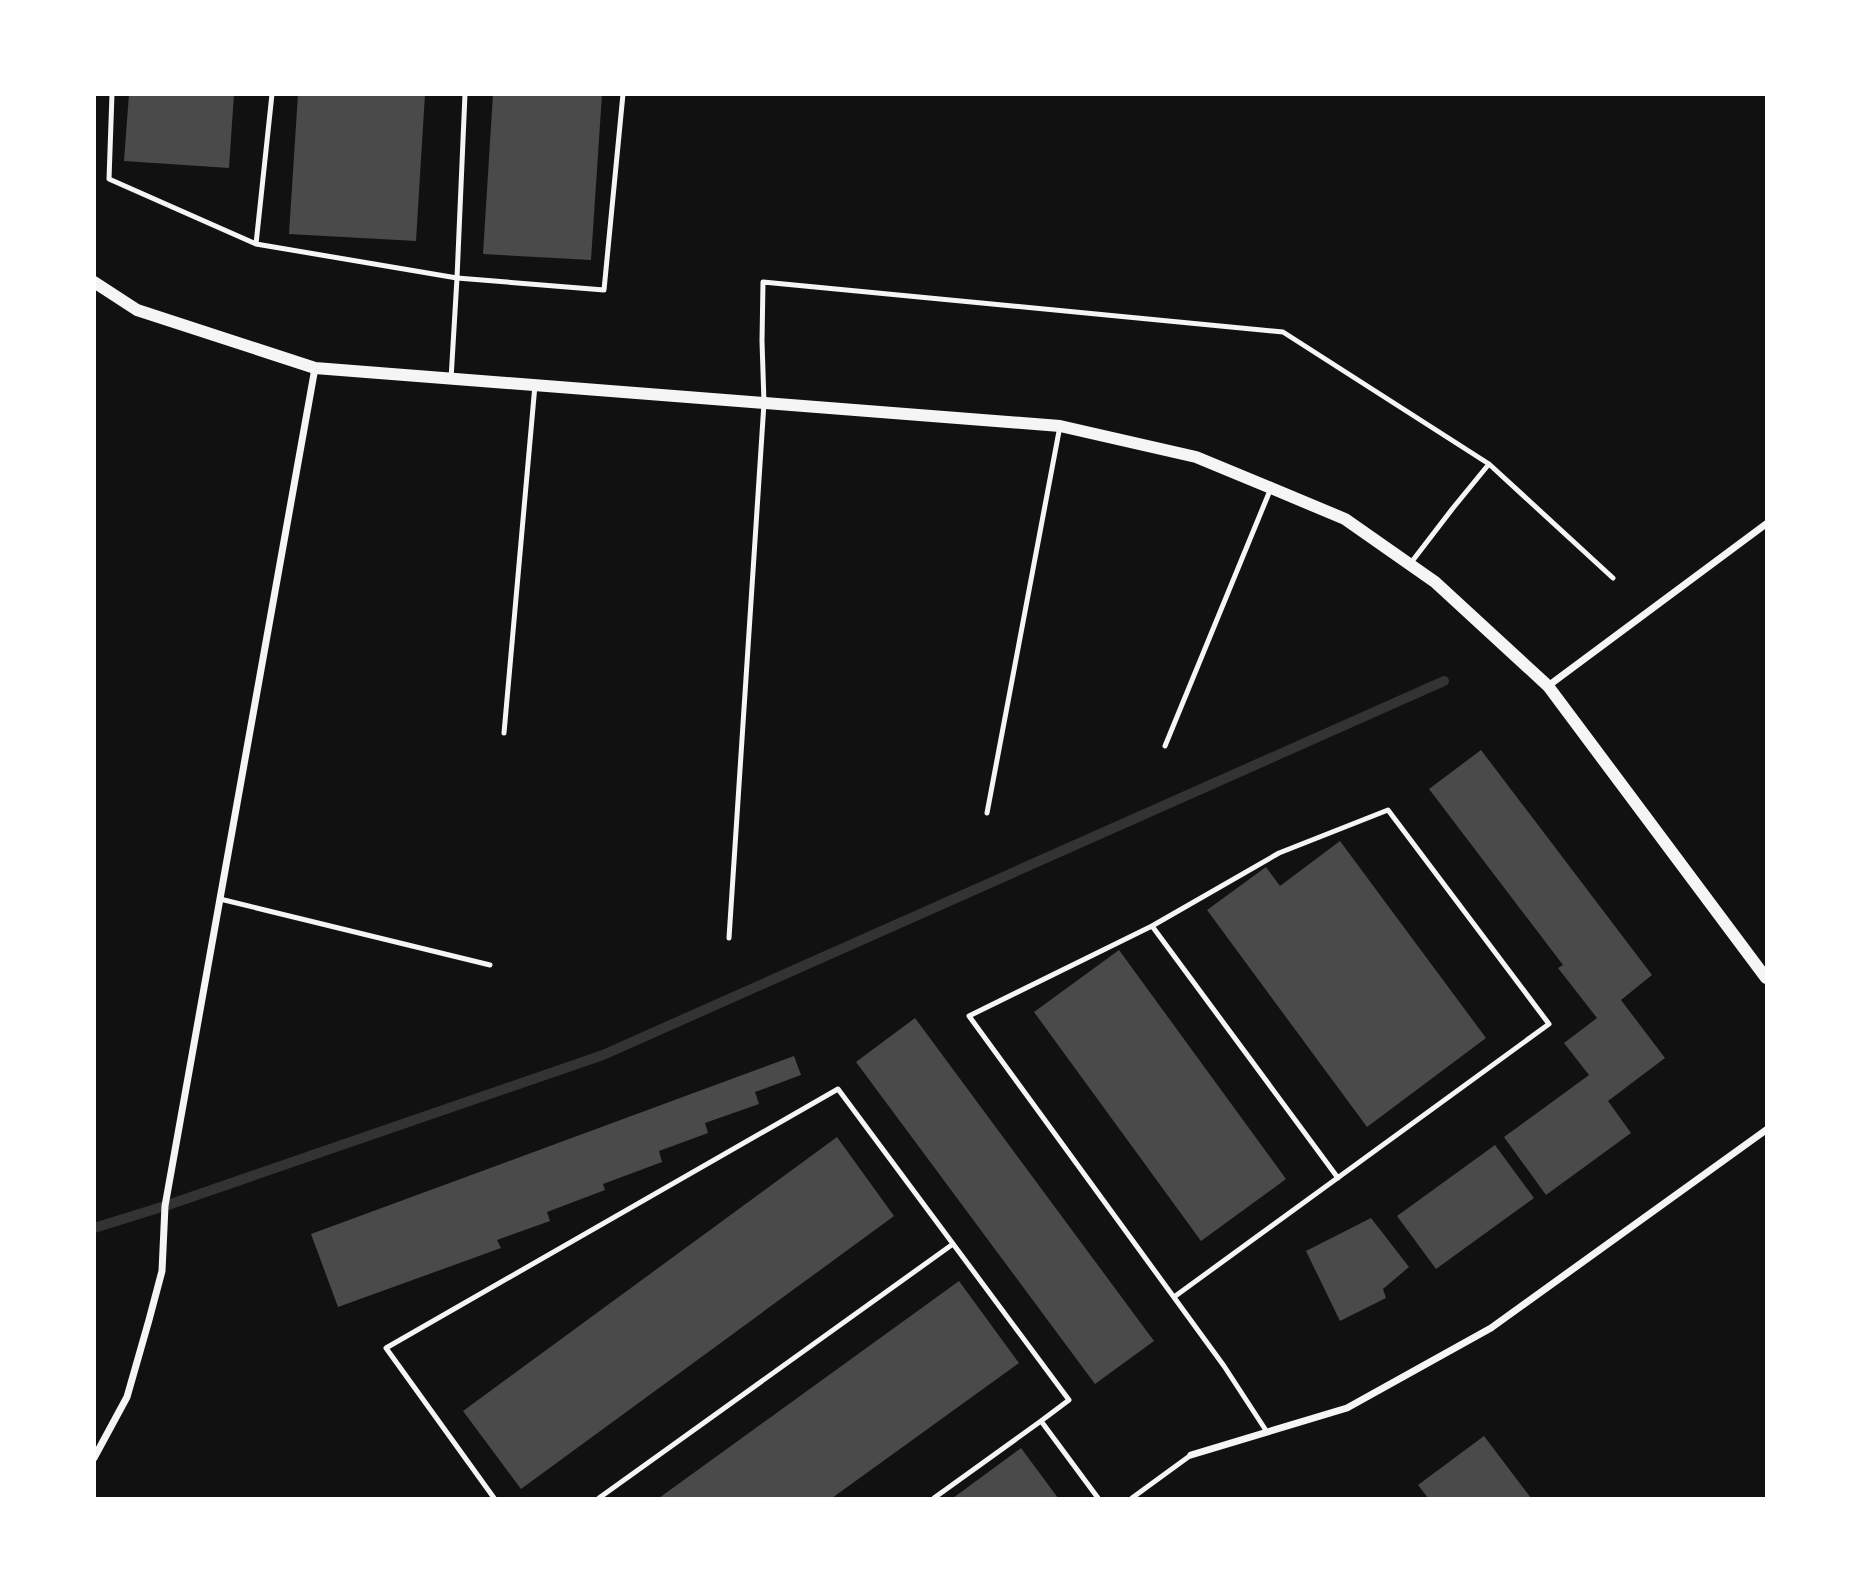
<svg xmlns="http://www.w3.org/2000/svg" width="1861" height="1593" font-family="'Crimson Pro',serif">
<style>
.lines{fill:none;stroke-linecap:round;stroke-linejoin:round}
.stream{stroke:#333;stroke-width:10}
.building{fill:#4a4a4a}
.service{stroke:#f5f5f5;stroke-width:5}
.minor{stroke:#f5f5f5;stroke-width:7}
.tertiary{stroke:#f5f5f5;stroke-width:12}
</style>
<rect width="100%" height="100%" fill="#111"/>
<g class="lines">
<path class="stream" d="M94 1228 165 1206 603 1055 1444 681"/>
</g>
<path class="building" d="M129 94H234L229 168 124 161Z
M298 94H425L416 241 289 234Z
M493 94H602L591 260 483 254Z
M1481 750 1652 975 1621 1000 1665 1058 1608 1101 1631 1133 1546 1195 1504 1137 1589 1075 1564 1043 1597 1018 1558 968 1563 965 1429 789Z
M1340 841 1486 1038 1367 1127 1207 910 1266 867 1280 886Z
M1119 950 1286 1179 1201 1241 1034 1012Z
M915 1018 1154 1341 1095 1384 856 1062Z
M794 1056 801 1075 755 1092 759 1104 705 1123 708 1133 659 1151 662 1162 603 1184 605 1190 547 1212 550 1221 497 1240 501 1248 338 1307 311 1234Z
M837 1137 894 1216 521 1489 463 1411Z
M1495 1145 1534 1198 1436 1269 1397 1216Z
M1371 1218 1409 1267 1383 1289 1386 1298 1340 1321 1306 1251Z
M959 1281 1019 1363 832 1498H659Z
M1484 1436 1531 1498H1428L1418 1485Z
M1021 1448 1058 1498H953Z"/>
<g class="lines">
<path class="service" d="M112 94 109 179 256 244
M272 94 256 244 457 278 465 94
M451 379 457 278 604 290 623 94
M1410 564 1453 508 1489 464 1613 578
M504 733 535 385
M1165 746 1271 488
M987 813 1060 426
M220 899 490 965
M1152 926 1338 1178
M729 938 764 403 762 341 763 282 1283 332 1489 464
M1174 1297 1549 1024 1388 810 1279 853 1152 926 969 1016 1224 1366 1267 1432
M494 1498 386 1348 838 1089 1069 1400 1041 1421 1098 1498
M599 1498 953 1244
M934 1498 1041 1421
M1132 1498 1191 1455"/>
<path class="minor" d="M1548 686 1766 524
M1191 1455 1347 1408 1491 1328 1766 1130
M94 1458 127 1397 149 1320 162 1271 165 1206 315 368"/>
<path class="tertiary" d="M94 282 137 310 315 368 1060 426 1196 457 1271 488 1345 519 1435 582 1548 686 1766 978"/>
</g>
<rect width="1861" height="1593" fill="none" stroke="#ffffff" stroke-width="192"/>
</svg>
